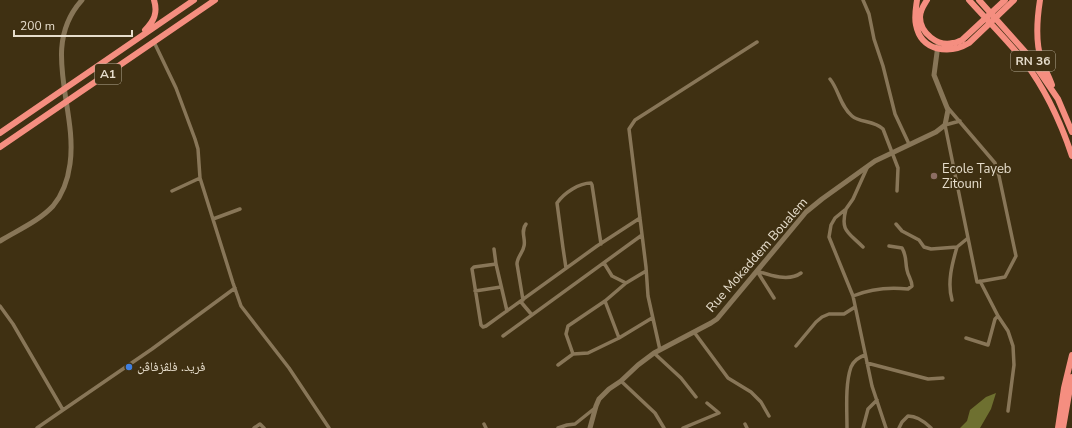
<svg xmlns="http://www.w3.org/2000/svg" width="1072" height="428" font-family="'Nunito Sans','Noto Naskh Arabic',sans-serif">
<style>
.forest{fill:#6e7030}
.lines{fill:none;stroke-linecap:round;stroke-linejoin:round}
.street{stroke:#887658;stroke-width:3.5}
.secondary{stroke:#887658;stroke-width:5}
.highway{stroke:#f58e80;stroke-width:6}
.education-dot{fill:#8d6e63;stroke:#3f3012;stroke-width:1.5}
.shop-dot{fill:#3f7fe0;stroke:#3f3012;stroke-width:1.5}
.labels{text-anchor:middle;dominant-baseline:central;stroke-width:4;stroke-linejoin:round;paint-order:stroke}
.shield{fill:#3f3012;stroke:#b4a994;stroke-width:1}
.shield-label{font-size:12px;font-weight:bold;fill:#e6ddcc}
.poi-label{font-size:13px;fill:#e6ddcc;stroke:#3f3012;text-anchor:start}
.street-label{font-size:13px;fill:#e6ddcc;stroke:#3f3012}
</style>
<rect width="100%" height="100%" fill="#3f3012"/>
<path class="forest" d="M996 393 991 409 980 428H960L967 421 970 410 986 397Z"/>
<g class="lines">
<path class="street" d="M863 0 869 14 874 39 883 66 895 114 909 144
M154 42 176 88 195 139 198 149 200 178 233 283 241 306 289 368 329 428
M830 79C839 90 840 106 852 116 860 123 874 120 883 129L898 168 897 191
M948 108 995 163 999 176 1016 256 1005 277 977 282 945 125 960 121
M867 168 853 199 846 209 835 218 831 225 829 237 853 296 872 386 886 428
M172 191 200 178
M846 209C840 231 848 232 863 247
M213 219 240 209
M896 224 902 231 919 240 924 247 931 249 957 247 968 238
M494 249 496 264 474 267 472 269 481 325 483 327 486 326 597 246 640 218
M604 263 612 276 626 283
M496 264 507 311
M566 268 563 248 557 203C564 193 579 183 591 183L592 185 601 244
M757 271C769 275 789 282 801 273
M757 271 774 298
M980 281 998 316 1008 331 1013 346 1014 365 1008 411
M475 291 501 287
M853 296C870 289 890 287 908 289L912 286C912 280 908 276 907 270 905 262 907 256 902 248L889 246
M523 300 517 264C517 257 523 253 524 246 526 239 520 231 526 224
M952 300C947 283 952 264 957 247
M605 301 619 338
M521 302 532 315
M0 306 13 324 63 410 152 349 235 288
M694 332 728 378 751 392 761 402 769 416
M503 336 642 235
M966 338 988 345 995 319 998 316
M796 346 816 322 822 317 829 314H844L855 307
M660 350 648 296 646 267 629 129 635 120 757 42
M654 353 681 378 696 397
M573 354 588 353 619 338 652 318
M867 363 928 379 943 378
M558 365 573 354 566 334 568 326 605 301 626 283 646 271
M621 381 655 413 664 428
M484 424 486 428
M745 424 747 428
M37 428 63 410
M254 428 260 424 264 428
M558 428 567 425 575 424 595 408
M683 428 719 413 707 403
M847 428C847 410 845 384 851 367 854 360 859 357 865 355
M863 428 868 409 877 400
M899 428 902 422 908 416C918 416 925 422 931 428"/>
<path class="secondary" d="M0 241C18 230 39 221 53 206 63 194 68 179 70 164 78 108 39 47 82 0
M590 428 596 406 599 399 609 389 621 381 638 365 654 353 711 323 717 319 806 212 822 199 875 161 936 132 945 125 948 110 934 75 938 45"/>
<path class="highway" d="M917 0C916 8 914 17 916 25 921 51 949 55 969 43L1014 0
M927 0C924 5 920 10 920 17 920 33 938 47 953 43 956 43 959 41 962 40L1005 0
M969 0C987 20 1007 40 1024 61 1046 90 1061 123 1072 156
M979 0 1028 55 1058 99 1072 132
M1040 0C1037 19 1035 40 1041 59 1044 68 1049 76 1052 85
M145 30C154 21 158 13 154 0
M0 133 194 0
M0 147 215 0
M1058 428 1064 388 1072 355
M1063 428 1072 377"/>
</g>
<circle class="education-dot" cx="934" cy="176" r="4"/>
<circle class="shop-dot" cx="129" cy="367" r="4"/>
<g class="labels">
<g class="shield">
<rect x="1011" y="51" width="44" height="20" rx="3"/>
<rect x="95" y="64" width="26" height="20" rx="3"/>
</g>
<g class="shield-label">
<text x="1033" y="61">RN 36</text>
<text x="108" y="74">A1</text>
</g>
<g class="poi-label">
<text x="942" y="169">Ecole Tayeb<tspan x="942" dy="15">Zitouni</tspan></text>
<text x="137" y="367">فريد. فلڤزفاڤن</text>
</g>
<g class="street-label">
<text transform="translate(757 255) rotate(-49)">Rue Mokaddem Boualem</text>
</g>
</g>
<path d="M14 30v6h118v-6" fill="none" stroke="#e6ddcc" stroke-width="2"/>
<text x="20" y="30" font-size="12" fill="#e6ddcc" stroke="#3f3012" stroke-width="3" paint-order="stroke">200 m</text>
</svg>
